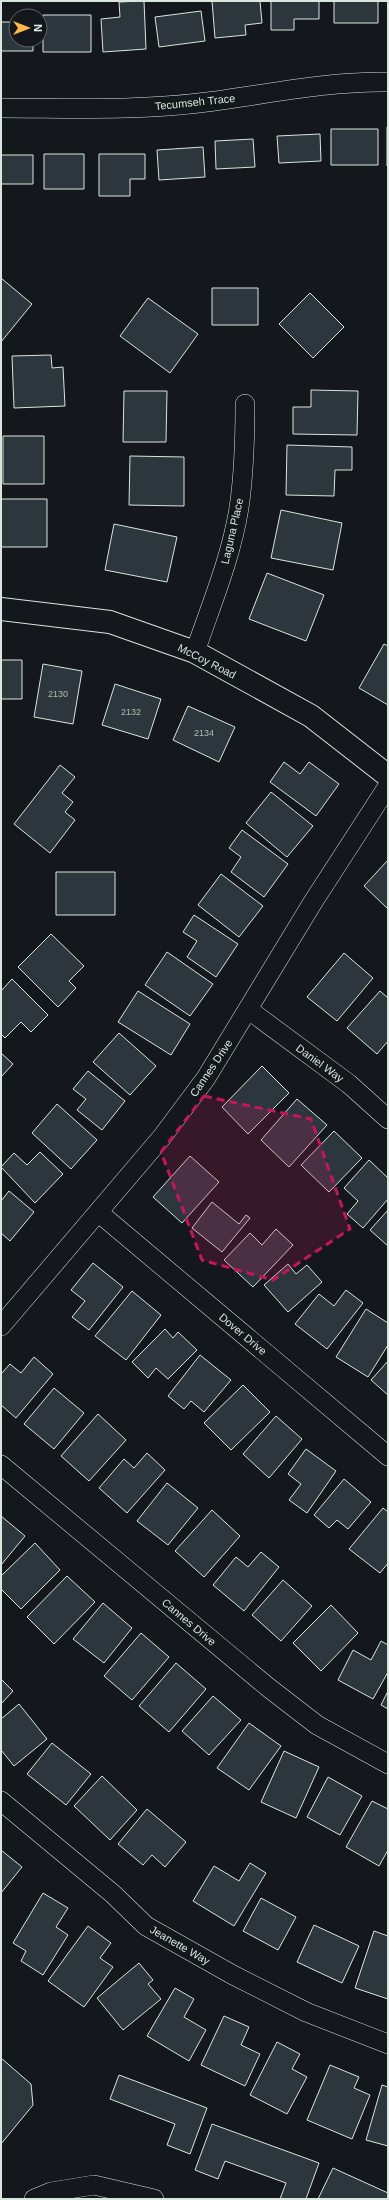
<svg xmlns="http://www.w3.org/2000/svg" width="389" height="2200" font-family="Helvetica,sans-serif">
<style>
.building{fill:#2c363c;stroke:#d8e6dc}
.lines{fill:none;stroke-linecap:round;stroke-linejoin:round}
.minor-casing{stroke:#d8e6dc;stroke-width:20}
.tertiary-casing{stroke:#d8e6dc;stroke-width:24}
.minor{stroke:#14181c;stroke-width:19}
.tertiary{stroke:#14181c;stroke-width:22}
.marked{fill:#c2185b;fill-opacity:0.2;stroke:#c2185b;stroke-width:3;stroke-dasharray:8 5;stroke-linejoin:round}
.labels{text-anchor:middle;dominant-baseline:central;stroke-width:3;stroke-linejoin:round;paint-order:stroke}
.number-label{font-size:9px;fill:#adbab4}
.street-label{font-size:11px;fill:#d8e6dc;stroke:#14181c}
</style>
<rect width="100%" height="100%" fill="#14181c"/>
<path class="building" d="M144 1 146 49 103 52 101 19 120 17 119 2Z
M212 1H260L262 23 245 25 246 35 215 38Z
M271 1H319V19H294V30H271Z
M334 1H378V23H334Z
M201 11 205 41 159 47 155 17Z
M43 15H91V52H43Z
M1 22H16V40H33V51H1Z
M387 127H388V166H387Z
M331 129H378V165H331Z
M320 134 321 161 279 163 277 136Z
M253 139 255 167 216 169 215 141Z
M203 147 205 177 159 180 157 150Z
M44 154H84V189H44Z
M99 154H145V179H130V196H99Z
M1 155H33V184H1Z
M1 278 32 304 1 342Z
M212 288H258V325H212Z
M310 293 344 327 313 358 279 324Z
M148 298 198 334 170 373 120 336Z
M51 355 52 368 63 367 65 406 14 408 12 356Z
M311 390 358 391 357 435 293 434V407H311Z
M124 391H167L166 442H123Z
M3 436H44V484H3Z
M287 445 352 447V470H335L334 496 286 495Z
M130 456 184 457V506L129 505Z
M1 499H47V547H1Z
M281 510 342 523 333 570 271 558Z
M114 524 177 537 167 582 105 570Z
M267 573 324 595 306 641 249 619Z
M384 644 388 646V705L359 688Z
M1 660H22V699H1Z
M43 664 82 671 73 724 34 717Z
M115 684 161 699 148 739 102 725Z
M188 706 235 727 219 762 173 740Z
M284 762 300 774 309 762 339 784 316 816 270 782Z
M60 765 75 777 62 793 73 802 65 812 75 820 50 853 14 824Z
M271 792 313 826 287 857 246 823Z
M242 830 288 864 264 897 231 872 241 857 229 848Z
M388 860V909L364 886Z
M56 872H115V915H56Z
M221 874 263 906 239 937 198 905Z
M194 915 238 944 216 977 187 957 197 941 183 932Z
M51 934 84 966 69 981 76 988 58 1007 18 967Z
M167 952 213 984 190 1016 145 985Z
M344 953 373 978 337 1021 307 997Z
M12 979 48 1015 31 1032 21 1022 5 1038 1 1034V991Z
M138 991 190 1024 171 1055 118 1022Z
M380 991 388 998V1041L377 1054 347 1028Z
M119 1033 156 1066 130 1095 93 1062Z
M1 1053 13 1064 1 1077Z
M262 1066 289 1093 248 1134 222 1107Z
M88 1071 125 1101 102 1130 77 1110 86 1099 73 1089Z
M297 1099 327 1125 289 1167 261 1140Z
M57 1104 97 1140 71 1169 32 1133Z
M334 1131 362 1158 329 1192 301 1165Z
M40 1152 63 1174 35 1203 1 1167 14 1153 27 1165Z
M190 1156 219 1182 182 1223 153 1197Z
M369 1160 388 1178V1199L363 1228 347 1214 358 1201 344 1188Z
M9 1191 34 1212 10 1241 1 1233V1201Z
M212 1202 239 1224 246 1215 250 1218 222 1252 192 1228Z
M388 1210V1246L370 1230Z
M276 1229 293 1245 253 1287 224 1260 250 1233 262 1245Z
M93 1263 123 1287 89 1330 72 1317 85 1301 71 1290Z
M288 1264 296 1274 307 1265 322 1282 288 1312 264 1285Z
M346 1290 363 1303 327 1349 295 1324 319 1294 334 1306Z
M132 1291 161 1315 126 1360 95 1336Z
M366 1309 388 1323V1345L368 1377 336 1357Z
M165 1329 173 1338 178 1332 197 1350 168 1379 156 1368 148 1378 132 1362Z
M200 1355 231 1380 204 1412 191 1401 184 1409 168 1396Z
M34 1357 53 1374 16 1418 1 1405V1374L10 1364 21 1373Z
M388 1361V1395L371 1380Z
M243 1385 270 1412 231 1450 204 1423Z
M54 1388 84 1413 54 1449 24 1424Z
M98 1414 126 1440 89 1481 61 1456Z
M276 1416 302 1439 269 1478 243 1454Z
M306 1449 336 1471 307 1513 289 1500 301 1484 288 1474Z
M147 1453 165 1470 127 1513 99 1488 124 1459 134 1468Z
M344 1479 371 1502 348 1529 337 1520 329 1528 314 1515Z
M167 1483 198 1508 168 1545 137 1521Z
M383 1508 388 1512V1563L380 1573 349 1549Z
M212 1510 240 1536 204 1577 175 1551Z
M1 1516 25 1536 1 1565Z
M35 1543 60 1570 21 1609 1 1589V1576Z
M261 1552 279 1567 244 1611 213 1585 236 1557 248 1567Z
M67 1576 95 1602 54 1644 27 1617Z
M283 1580 312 1606 281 1641 252 1615Z
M103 1603 132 1628 104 1663 73 1639Z
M331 1605 358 1633 321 1671 293 1643Z
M141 1633 169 1657 132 1700 104 1676Z
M381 1641 388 1645V1672L373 1699 338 1680 353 1650 371 1660Z
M176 1663 206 1689 169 1732 139 1706Z
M1 1679 13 1691 1 1704Z
M388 1691V1709L381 1705Z
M213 1696 241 1720 209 1755 182 1731Z
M19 1704 47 1739 14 1766 1 1750V1719Z
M249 1723 281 1746 249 1790 217 1768Z
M52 1743 91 1774 66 1805 27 1774Z
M284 1751 319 1767 296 1818 261 1802Z
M102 1776 137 1810 110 1840 74 1806Z
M328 1777 362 1796 340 1835 307 1817Z
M372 1801 388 1809V1850L379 1866 346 1847Z
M147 1809 186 1842 165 1867 152 1855 143 1865 118 1844Z
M1 1850 22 1867 1 1893Z
M250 1863 266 1873 234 1926 193 1901 214 1866 239 1881Z
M43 1893 68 1908 56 1927 68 1935 43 1975 21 1961 26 1951 13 1943Z
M261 1898 296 1917 278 1950 243 1931Z
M314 1925 359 1946 342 1983 297 1962Z
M88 1926 111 1943 100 1958 113 1967 84 2007 48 1981Z
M374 1931 388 1936V1999L355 1988Z
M139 1963 153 1980 148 1984 161 1999 123 2030 97 1998Z
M175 1988 194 1999 184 2017 206 2030 189 2061 147 2036Z
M224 2016 249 2027 241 2045 260 2054 245 2086 201 2065Z
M277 2042 300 2054 292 2069 307 2077 287 2114 250 2095Z
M1 2058 31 2084 33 2105 1 2144Z
M330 2065 359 2077 354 2088 370 2095 352 2139 307 2120Z
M119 2075 207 2108 190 2154 167 2145 175 2124 110 2099Z
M382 2085 388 2087V2146L366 2140Z
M212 2124 319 2163 306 2199H280L286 2183 225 2161 218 2179 195 2170Z
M333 2168 388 2193V2199H318Z"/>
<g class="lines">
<defs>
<path id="minor" d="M1 108C70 108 139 111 207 102 268 94 327 81 388 82
M195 652C211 605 231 558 239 508 244 474 245 440 245 404
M249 1010 349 1084 388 1119
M98 1212 388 1456
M1 1326 162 1137 206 1078 313 902 388 786
M1 1465 269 1688 317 1725 388 1764
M1 1801 113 1894 146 1926 233 1975 306 2012 388 2044
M34 2199 51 2192 94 2185 154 2199"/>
<path id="tertiary" d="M1 609 110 622 195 652 311 716 388 776"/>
</defs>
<use href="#minor" class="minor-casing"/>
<use href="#tertiary" class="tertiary-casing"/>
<use href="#minor" class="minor"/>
<use href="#tertiary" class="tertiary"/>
</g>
<path class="marked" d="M204 1096 311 1119 350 1229 273 1280 202 1260 161 1152Z"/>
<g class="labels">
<g class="number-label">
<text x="58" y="694">2130</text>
<text x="131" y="712">2132</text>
<text x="204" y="733">2134</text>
</g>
<g class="street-label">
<text transform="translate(195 102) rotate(-6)">Tecumseh Trace</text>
<text transform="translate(232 531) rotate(-77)">Laguna Place</text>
<text transform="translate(207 661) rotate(27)">McCoy Road</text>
<text transform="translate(320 1063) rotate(36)">Daniel Way</text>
<text transform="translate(211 1068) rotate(-56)">Cannes Drive</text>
<text transform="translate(243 1334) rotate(40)">Dover Drive</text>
<text transform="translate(189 1622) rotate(40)">Cannes Drive</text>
<text transform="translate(180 1945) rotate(30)">Jeanette Way</text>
</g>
</g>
<rect width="389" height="2200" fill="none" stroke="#d8e6dc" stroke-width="4"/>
<g transform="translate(28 28) rotate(90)"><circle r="19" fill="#14181c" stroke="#626a69"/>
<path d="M0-3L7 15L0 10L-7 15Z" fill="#ffb74d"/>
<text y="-6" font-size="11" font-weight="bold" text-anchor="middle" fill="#d8e6dc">N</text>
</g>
</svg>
